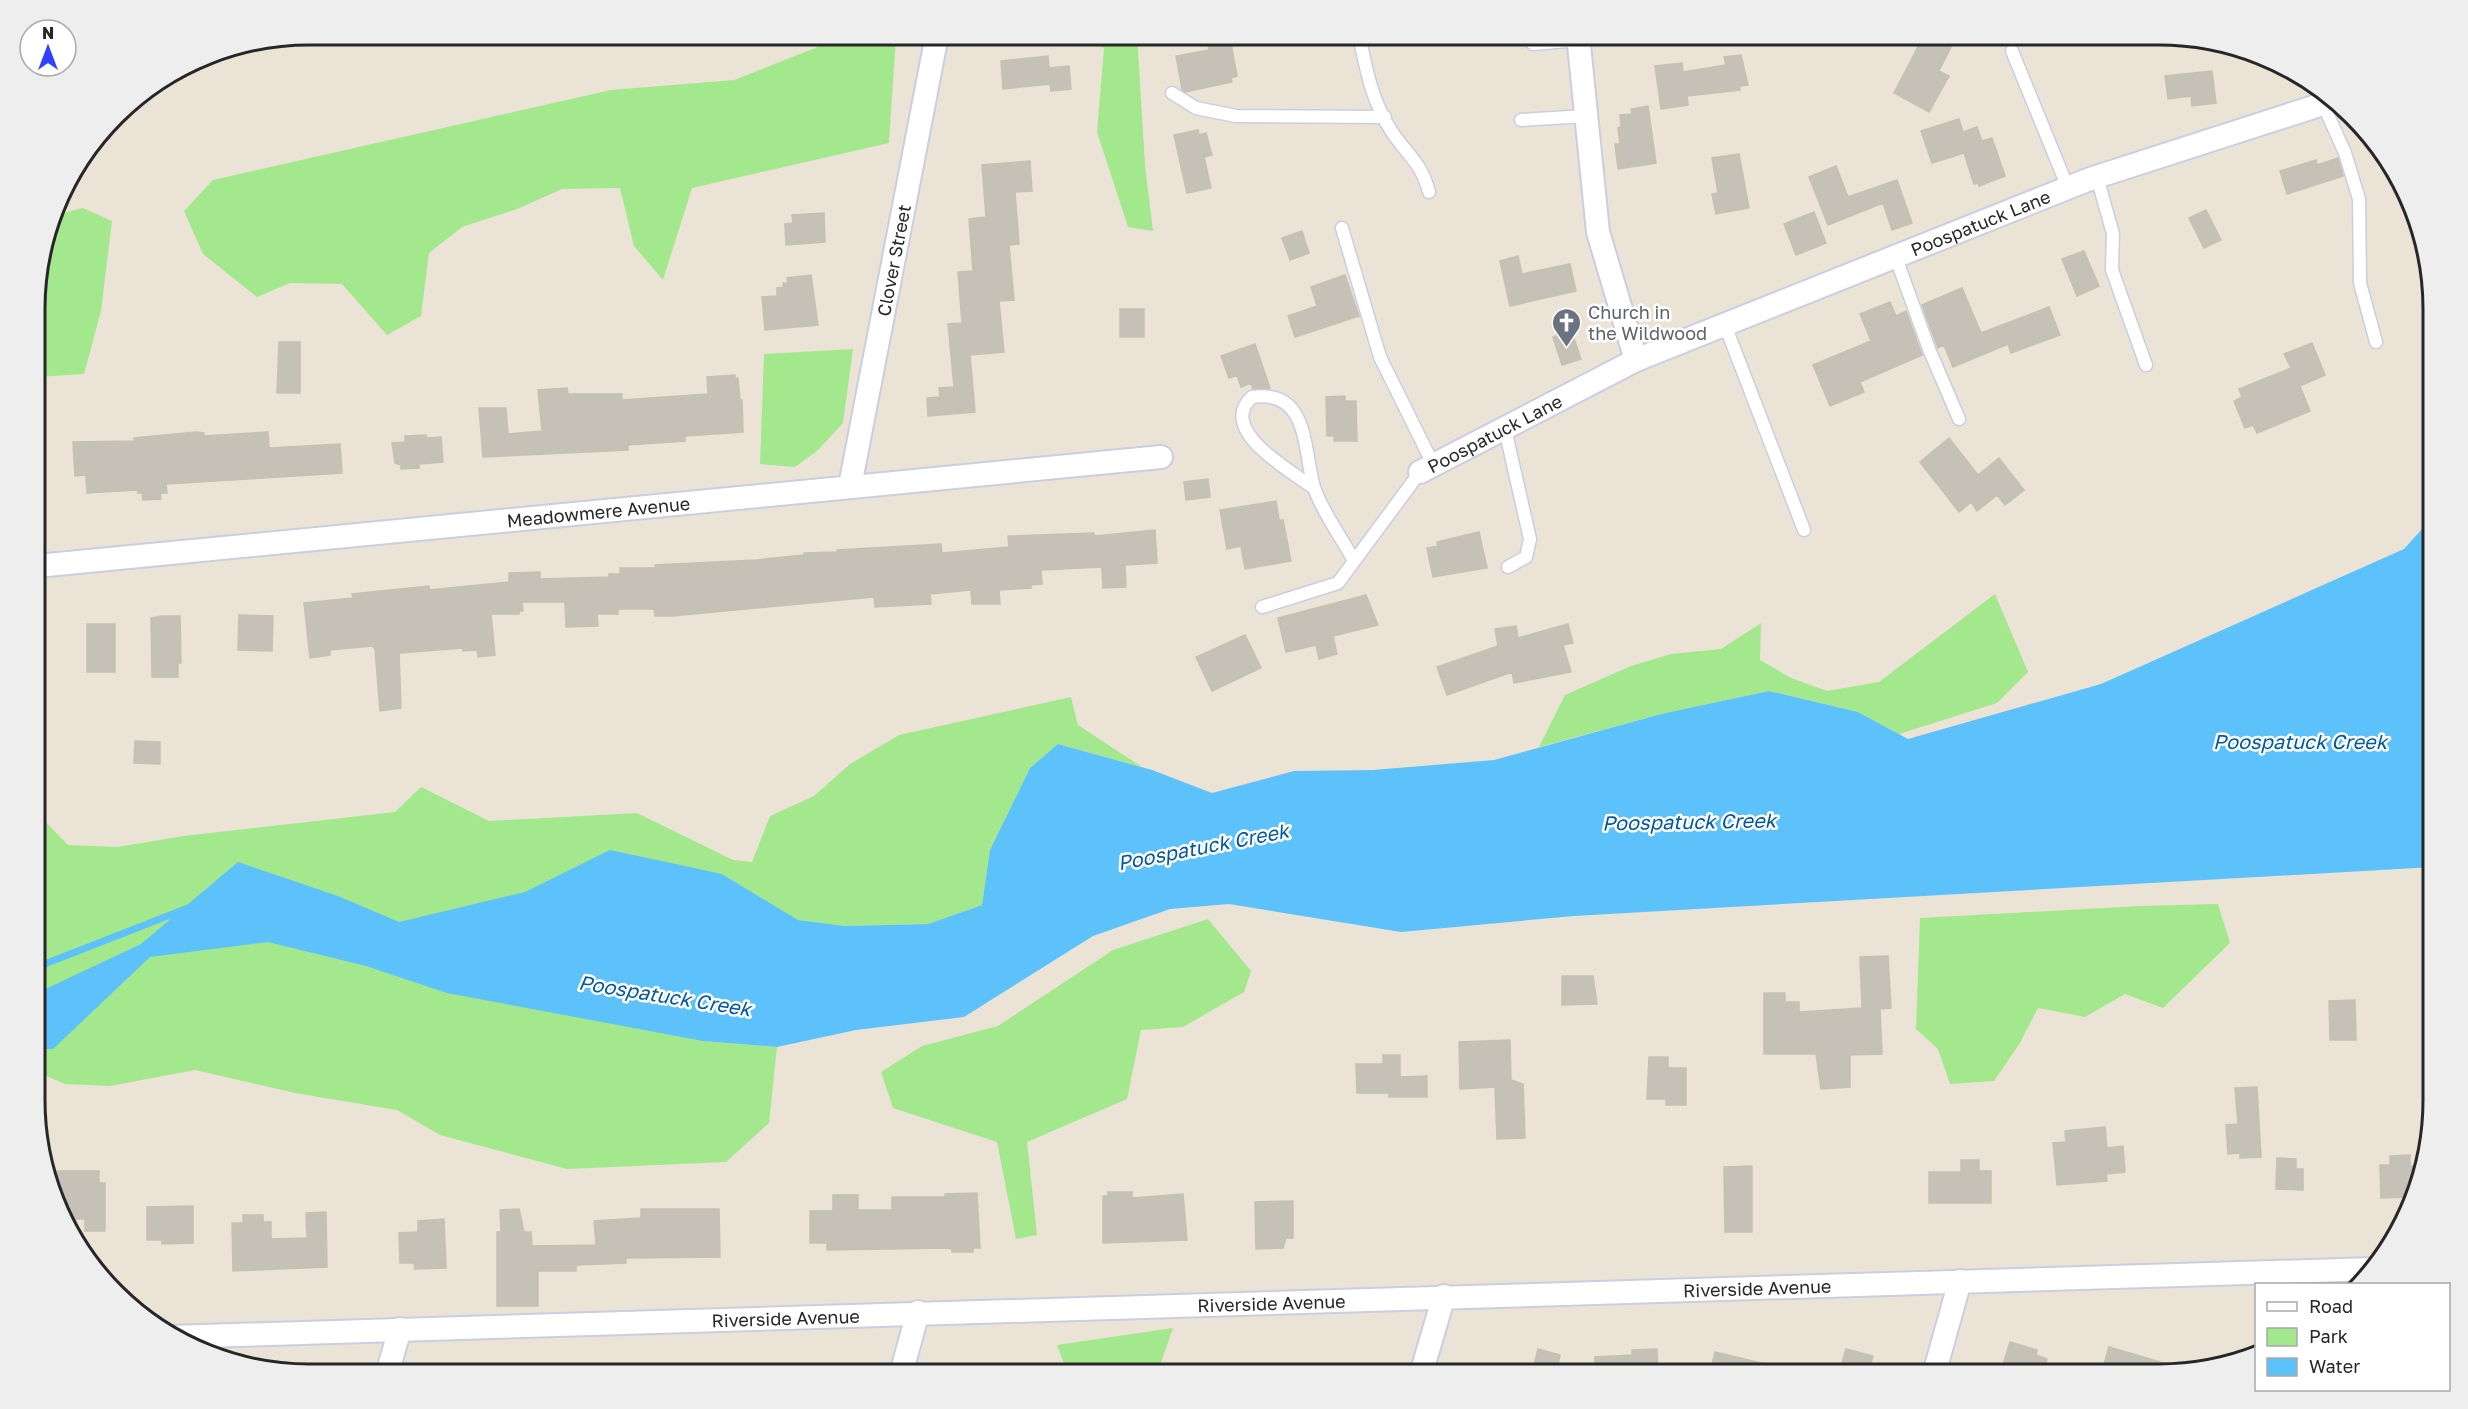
<svg xmlns="http://www.w3.org/2000/svg" width="2468" height="1409" font-family="'Golos Text',sans-serif">
<style>
.green{fill:#a3e88c}
.water{fill:#5dc1fa}
.lines{fill:none;stroke-linecap:round;stroke-linejoin:round}
.stream{stroke:#5dc1fa;stroke-width:7}
.building{fill:#c6c1b6;stroke:#c6c0b0;stroke-width:1.5}
.lane-casing{stroke:#cbcde2;stroke-width:15}
.street-casing{stroke:#cbcde2;stroke-width:26}
.lane{stroke:#fff;stroke-width:12}
.street{stroke:#fff;stroke-width:22}
.labels{text-anchor:middle;dominant-baseline:central;stroke-width:5;stroke-linejoin:round;paint-order:stroke}
.street-label{font-size:18px;fill:#272727;stroke:#fff}
.worship-label{font-size:18px;fill:#5b616d;stroke:#fff;text-anchor:start}
.water-label{font-size:20px;font-style:italic;fill:#015aa1;stroke:#fff}
.rim{fill:none;stroke:#272727;stroke-width:3}
</style>
<rect width="100%" height="100%" fill="#ebe4d6"/>
<path class="green" d="M848 35H896L889 143 692 188 663 280 634 246 620 188 562 189 517 209 462 227 429 253 421 316 387 335 342 284 290 283 257 297 203 254 184 211 213 180 611 90 734 80Z
M1075 35H1137L1145 165 1153 231 1128 227 1097 132 1104 48Z
M83 208 112 221 101 311 84 374 37 377V273L55 215Z
M853 349 843 423 818 450 795 467 760 464 764 354Z
M1995 594 2028 672 1997 703 1899 734 1858 712 1769 691 1661 714 1539 747 1565 695 1631 666 1671 654 1721 649 1761 623 1760 660 1791 678 1827 691 1879 682Z
M1071 697 1078 725 1142 767 1058 744 1030 768 990 850 982 905 928 924 845 926 797 920 722 874 703 1041 777 1047 769 1123 726 1162 567 1169 440 1135 397 1110 295 1093 195 1070 110 1086 65 1084 37 1072V813L68 845 117 847 184 836 395 812 421 787 489 821 637 813 733 860 752 862 770 816 814 796 850 764 899 735Z
M2218 904 2230 943 2163 1008 2125 994 2085 1017 2038 1008 2020 1043 1994 1081 1950 1084 1938 1049 1916 1029 1920 918 2140 906Z
M1208 919 1251 971 1244 992 1183 1027 1141 1030 1127 1099 1027 1142 1037 1235 1016 1239 997 1142 893 1108 881 1072 922 1046 998 1026 1113 950Z
M1173 1328 1157 1374H1068L1057 1345Z"/>
<path class="water" d="M2433 517V867L1574 916 1401 932 1229 904 1170 909 1093 936 964 1017 856 1030 777 1047 703 1041 447 993 366 966 268 942 150 957 53 1049H37V993L141 944 238 862 338 896 399 922 525 892 610 850 722 874 798 920 845 926 928 924 982 905 990 850 1030 768 1058 744 1152 770 1212 793 1294 771 1373 770 1494 760 1661 714 1769 691 1858 712 1908 739 2101 684 2404 549Z"/>
<g class="lines">
<path class="stream" d="M37 967 188 908"/>
</g>
<path class="building" d="M1934 34H1940L1953 43 1939 71 1949 76 1929 112 1894 93 1920 43 1927 46Z
M1230 38 1237 76 1231 78 1232 82 1185 92 1182 89 1176 56 1209 50 1208 43Z
M1741 55 1748 85 1740 86V90L1687 96 1688 105 1661 109 1655 66 1682 63 1683 72 1726 65 1724 57Z
M1048 56 1049 68 1069 66 1071 89 1051 91 1050 84 1003 89 1001 61Z
M2212 71 2216 103 2192 106 2191 96 2168 99 2165 76Z
M1648 106 1656 163 1618 169 1615 144H1620L1618 128 1621 127 1620 115 1632 114 1631 109Z
M1959 119 1963 132 1977 127 1982 141 1992 138 2005 176 1979 186 1978 183 1974 184 1964 153 1932 163 1921 131Z
M1198 130 1199 135 1206 133 1212 155 1204 157 1211 188 1187 193 1174 135Z
M1739 154 1749 208 1716 214 1712 194 1718 193 1712 158Z
M2338 158 2343 176 2287 194 2280 171 2316 160 2317 165Z
M1030 161 1032 191 1015 192 1019 244 1009 245 1014 300 999 301 1004 352 970 355 975 412 928 416 927 398 940 397 939 388 954 387 948 324 962 323 958 272 973 271 969 219 986 217 982 165Z
M1836 166 1848 197 1897 180 1912 223 1892 230 1883 203 1828 225 1809 177Z
M2206 210 2221 240 2204 248 2189 218Z
M1814 212 1826 243 1796 255 1784 224Z
M824 213 825 242 786 245 785 224 793 223 792 215Z
M1302 231 1309 253 1290 260 1282 238Z
M2084 251 2099 286 2077 296 2062 259Z
M1518 256 1522 274 1570 264 1576 291 1510 306 1500 261Z
M811 275 818 325 765 330 762 297 777 296V288L784 287 783 283H788L787 278Z
M1345 275 1359 316 1295 337 1288 316 1317 306 1311 287Z
M1962 288 1981 333 2049 307 2060 335 2011 353 2008 344 1953 367 1944 345 1938 348 1922 305Z
M1890 302 1896 316 1906 311 1922 355 1860 382 1864 392 1830 406 1813 365 1871 341 1860 314Z
M1120 309H1144V337H1120Z
M1571 330 1581 359 1562 365 1553 337Z
M279 342H300V393H277Z
M2312 343 2325 375 2300 386 2310 411 2257 433 2253 425 2245 428 2234 401 2242 397 2239 389 2291 368 2284 354Z
M1255 344 1270 388 1267 389H1253L1251 383 1241 387 1237 375 1229 378 1221 356Z
M735 375V379L738 378 740 400H742L743 432 685 436V441L628 445V450L483 457 479 408H506L508 434 542 431 538 390 567 388 568 394H622V400L708 394 707 377Z
M1345 396V401H1356L1357 441H1334V436H1327L1326 397Z
M196 432 204 433V436L268 432 269 448 340 444 342 473 166 484 167 493H160L161 499 143 500 142 493H138V490L87 493 86 475 75 476 73 442 134 441V438Z
M426 435 427 438 441 437 443 462 419 464V468L401 469V465L395 463 392 443 405 442V436Z
M1949 438 1978 475 1999 458 2024 490 2005 505 1997 495 1977 511 1971 502 1959 512 1920 462Z
M1208 479 1210 497 1186 500 1184 482Z
M1276 501 1279 520H1283L1291 561 1245 569 1241 546 1227 549 1220 510Z
M1155 530 1157 563 1125 565 1126 587 1103 588 1102 567 1041 570 1042 584 1031 585V588L999 590 1000 604H972L971 590 930 594 931 604 875 607 874 597 672 616H655L654 609H618V614H597L598 626 566 627 565 602H522L523 611H519V614H491L495 655 478 657 477 650 463 651V648L399 653 401 708 380 711 375 649 372 646 330 650V655L310 658 304 603 353 598 352 594 429 586V590L509 582V573L540 572V579L609 577V574H620V568H656L655 565 756 560 804 555V553L837 552V550L941 544 942 553 1009 547 1008 536 1094 533V536Z
M1479 532 1487 568 1433 577 1427 548 1438 546 1437 542Z
M1366 595 1378 625 1333 636 1337 654 1319 659 1316 645 1286 652 1278 618Z
M239 615 273 616 272 651 238 650Z
M161 616H180L181 663H178V677H152L151 618Z
M87 624H115V672H87Z
M1568 624 1573 643 1563 645 1571 672 1514 683 1512 672 1447 695 1437 667 1498 646 1495 629 1516 626 1518 638Z
M1245 635 1261 668 1212 691 1196 657Z
M135 741 160 742V764L134 763Z
M1888 956 1891 1008 1880 1009 1882 1054 1850 1055V1087L1821 1089 1816 1054H1764V993H1785V1002H1799V1012L1862 1008 1860 957Z
M1562 976H1593L1597 1004 1562 1005Z
M2355 1000 2356 1040H2330L2329 1001Z
M1510 1040 1511 1080 1523 1084 1525 1138 1497 1139 1495 1087 1460 1089 1459 1042Z
M1383 1055H1400V1077L1427 1076V1097H1389V1093H1357L1356 1064H1383Z
M1649 1057H1668V1068H1686V1105H1666V1099H1647Z
M2257 1087 2261 1157 2240 1158V1153L2228 1154 2226 1125 2238 1124 2235 1088Z
M2105 1127 2107 1148 2123 1146 2125 1172 2106 1174 2107 1181 2057 1185 2053 1143 2066 1142 2065 1131Z
M2410 1155V1166H2415V1176L2409 1197 2381 1198 2380 1165H2390V1156Z
M2277 1158 2296 1159V1169H2303V1190L2276 1189Z
M1961 1160H1979V1171H1991V1203H1929V1172H1961Z
M1752 1166V1232H1725L1724 1167Z
M50 1171H99V1183H105V1231H85V1219H68Z
M1108 1192H1132V1198L1183 1194 1187 1240 1103 1243V1196H1108Z
M977 1193 980 1248H973V1252H952V1249L947 1248 827 1250V1243H810V1211H833V1195H858V1210H892V1197H945V1194Z
M1293 1201V1238H1286L1283 1248 1256 1249 1255 1202Z
M193 1206V1243L162 1244V1240H147V1207Z
M519 1209 524 1232H531L532 1246 596 1245 594 1221 641 1218V1209H719L720 1257 626 1258V1263L576 1265V1271H538V1306H497V1232H501L500 1210Z
M326 1212 327 1267 233 1271 232 1223H243V1215H263V1222H271V1239L307 1238 306 1213Z
M444 1219 446 1268 415 1269 414 1263H400L399 1233 418 1232V1221Z
M2010 1342 2037 1350 2036 1355 2047 1359 2043 1374H2000Z
M2109 1347 2184 1369V1372L2101 1374Z
M1538 1349 1560 1355 1556 1374H1532Z
M1657 1349 1658 1374H1595V1357L1632 1355V1350Z
M1846 1349 1873 1356 1868 1374H1839Z
M1715 1352 1778 1367 1777 1374H1710Z"/>
<g class="lines">
<defs>
<path id="lane" d="M1359 35C1366 69 1372 102 1392 132 1408 156 1421 162 1429 192
M1525 35 1533 44 1579 40
M2012 51 2068 188
M1172 93 1196 108 1236 116 1385 117
M2323 104 2345 153 2359 199 2360 283 2376 342
M1521 120 1585 116
M2097 177 2113 234 2112 270 2146 365
M1342 228 1380 357 1434 466
M1896 258 1929 349 1959 419
M1725 325 1804 530
M1505 429 1530 539 1526 557 1508 567
M1314 488C1291 471 1216 430 1252 397 1310 389 1303 450 1314 487 1320 508 1343 540 1354 561
M1262 607 1338 583 1420 472"/>
<g id="street">
<path d="M1578 35 1598 232 1636 360"/>
<path id="s1" d="M1420 472 1636 360 2090 179 2329 102"/>
<path id="s2" d="M850 486 937 35"/>
<path id="s3" d="M37 566 1161 457"/>
<path id="s4" d="M171 1337 2373 1269"/>
<path d="M387 1374 400 1329"/>
<path d="M901 1374 918 1312"/>
<path d="M1421 1374 1444 1296"/>
<path d="M1934 1374 1960 1281"/>
</g>
</defs>
<use href="#lane" class="lane-casing"/>
<use href="#street" class="street-casing"/>
<use href="#lane" class="lane"/>
<use href="#street" class="street"/>
</g>
<defs>
<symbol id="church-pin" viewBox="-11 -11 22 30"><path d="M0 17L-7.5 6A9.5 9.5 0 1 1 7.5 6Z" fill="#6b7280" stroke="#fff"/><path d="M-1.2-6h2.4v3.5h3.3v2.4h-3.3V6h-2.4V-.1h-3.3v-2.4h3.3Z" fill="#fff"/></symbol>
</defs>
<g fill-rule="evenodd">
<use href="#church-pin" x="1550" y="306" width="33" height="45"/>
</g>
<g class="labels">
<g class="street-label">
<text stroke="none"><textPath href="#s1" startOffset="614">Poospatuck Lane</textPath></text>
<text stroke="none"><textPath href="#s2" startOffset="230">Clover Street</textPath></text>
<text stroke="none"><textPath href="#s1" startOffset="84">Poospatuck Lane</textPath></text>
<text stroke="none"><textPath href="#s3" startOffset="564">Meadowmere Avenue</textPath></text>
<text stroke="none"><textPath href="#s4" startOffset="1587">Riverside Avenue</textPath></text>
<text stroke="none"><textPath href="#s4" startOffset="1101">Riverside Avenue</textPath></text>
<text stroke="none"><textPath href="#s4" startOffset="615">Riverside Avenue</textPath></text>
</g>
<g class="worship-label">
<text x="1588" y="312">Church in<tspan x="1588" dy="21">the Wildwood</tspan></text>
</g>
<g class="water-label">
<text x="2300" y="741">Poospatuck Creek</text>
<text transform="translate(1689 821) rotate(-1)">Poospatuck Creek</text>
<text transform="translate(1203 846) rotate(-11)">Poospatuck Creek</text>
<text transform="translate(665 995) rotate(9)">Poospatuck Creek</text>
</g>
</g>
<path d="M0 0H2468V1409H0ZM309 45H2159A264 264 0 0 1 2423 309V1100A264 264 0 0 1 2159 1364H309A264 264 0 0 1 45 1100V309A264 264 0 0 1 309 45Z" fill="#eee" fill-rule="evenodd"/>
<path class="rim" d="M309 45H2159A264 264 0 0 1 2423 309V1100A264 264 0 0 1 2159 1364H309A264 264 0 0 1 45 1100V309A264 264 0 0 1 309 45Z"/>
<rect x="2255" y="1283" width="195" height="108" fill="#ffffff" stroke="#a9a9a9" stroke-width="1.5"/>
<rect x="2267" y="1302" width="30" height="9" fill="#ffffff" stroke="#a9a9a9" stroke-width="1.5"/>
<text x="2309" y="1313" font-size="18" fill="#272727">Road</text>
<rect x="2267" y="1328" width="30" height="18" fill="#a3e88c" stroke="#a9a9a9" stroke-width="1.5"/>
<text x="2309" y="1343" font-size="18" fill="#272727">Park</text>
<rect x="2267" y="1358" width="30" height="18" fill="#5dc1fa" stroke="#a9a9a9" stroke-width="1.5"/>
<text x="2309" y="1373" font-size="18" fill="#272727">Water</text>
<g transform="translate(48 48)"><circle r="28" fill="#ffffff" stroke="#a9a9a9" stroke-width="1.5"/>
<path d="M0-4.5L10 22L0 15L-10 22Z" fill="#2f42ff"/>
<text y="-9" font-size="16" font-weight="bold" text-anchor="middle" fill="#272727">N</text>
</g>
</svg>
